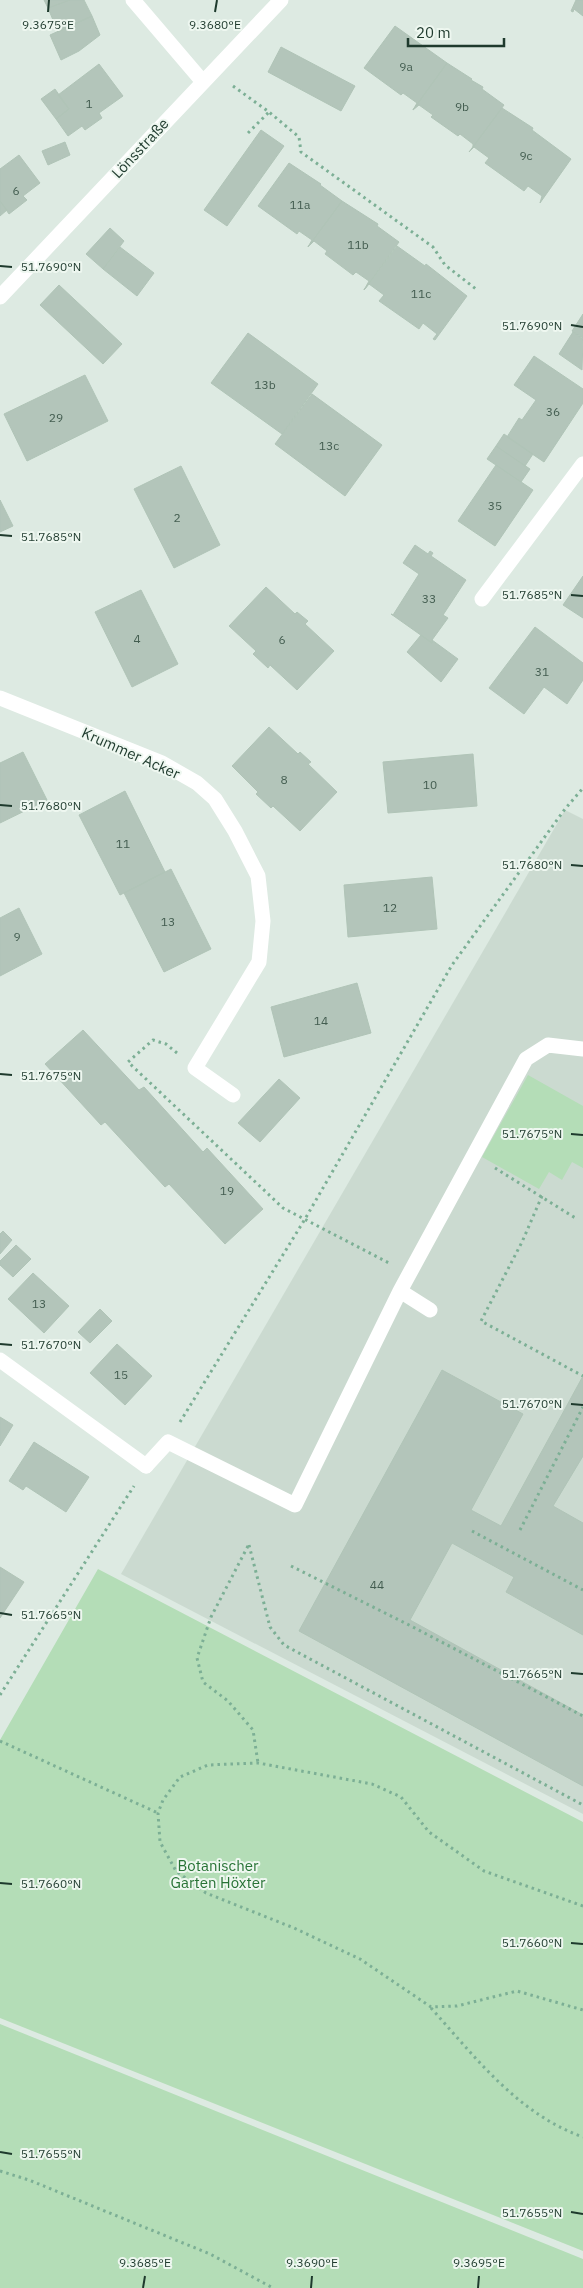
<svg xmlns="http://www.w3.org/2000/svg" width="583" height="2288" font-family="'IBM Plex Sans',sans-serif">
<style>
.built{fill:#cbdad0}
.green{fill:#b4ddb7}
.building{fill:#b3c5ba;stroke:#b0c4b7}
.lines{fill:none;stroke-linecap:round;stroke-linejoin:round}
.path{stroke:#7caf95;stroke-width:3;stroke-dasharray:2.5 4;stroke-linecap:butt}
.lane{stroke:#fff;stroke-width:15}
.street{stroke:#fff;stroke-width:15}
.ticks{fill:none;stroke:#1e3a2d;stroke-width:2}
.labels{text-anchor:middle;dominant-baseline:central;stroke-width:4;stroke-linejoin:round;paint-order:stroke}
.number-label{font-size:12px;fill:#435d50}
.street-label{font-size:15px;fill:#1e3a2d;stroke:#eef7f0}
.park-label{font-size:15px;fill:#277335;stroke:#eef7f0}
.ticks-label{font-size:12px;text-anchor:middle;fill:#1e3a2d;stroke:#eef7f0;stroke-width:4;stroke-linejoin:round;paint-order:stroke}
</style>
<rect width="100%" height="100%" fill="#ddeae2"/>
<path class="built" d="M565 810 583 819V1814L121 1574Z"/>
<path class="green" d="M528 1075 583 1106V1168L572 1162 562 1180 549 1172 539 1189 482 1157Z
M98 1569 583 1822V2251L0 2018V1740Z
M0 2024 583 2259V2288H0Z"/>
<path class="building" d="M44 0H70L48 8Z
M70 0H84L92 16 58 32 48 8Z
M576 0H583V16L574 9 573 12 571 11Z
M92 16 100 35 79 51 61 60 50 35Z
M395 26 447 63 413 110 417 103 403 93 401 95 364 68Z
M281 47 355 86 341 111 268 72Z
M447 63 472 79 471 80 483 87 482 89 504 105 473 147V144L460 134 458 136 431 117 433 115 419 105 413 110Z
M99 64 123 96 99 113 102 118 85 130 82 126 68 136 56 119 69 109 58 95Z
M55 89 69 109 56 119 41 99Z
M502 108 533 128 532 130 571 159 540 203 542 196 528 186 524 191 485 163 489 158 474 147 469 152Z
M261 130 284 146 227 226 204 210Z
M65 142 70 155 48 165 42 151Z
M19 155 40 183 23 196 27 200 9 214 0 201V169Z
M289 163 321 184 320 185 342 201 308 247 312 240 299 231 297 234 258 206Z
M0 201 7 210 0 216Z
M342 201 378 224 377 226 399 242 364 290 369 281 356 272 353 275 325 254 327 251 314 241 308 247Z
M110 228 124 241 103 269 86 254Z
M397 246 425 266 426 264 467 296 435 340 433 339 437 334 423 323 419 329 379 301 384 295 369 284 364 290Z
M120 247 154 273 137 296 103 269Z
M59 285 122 344 103 364 40 305Z
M583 314V338L572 331Z
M573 332 583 339 582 370 559 354Z
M248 333 318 384 282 434 211 383Z
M534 356 583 389V403L544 462 507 437 519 418 522 420 536 400 514 385Z
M85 375 108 421 27 461 4 414Z
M312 394 382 445 345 496 275 444Z
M504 434 533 454 525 466 496 446Z
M496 446 530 469 521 482 487 459Z
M496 465 533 490 495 546 458 521Z
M181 466 220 545 174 568 134 489Z
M0 500 13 526 0 532Z
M415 545 428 554 430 551 433 553 431 556 466 580 443 615 448 618 432 640V643L391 614 393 615 419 574 403 563Z
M583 576V618L563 605Z
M266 587 295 614 297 612 308 621 305 624 334 651 297 690 270 665 268 668 253 654 256 651 229 626Z
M141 590 178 664 132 687 95 612Z
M535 627 583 663V680L567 704 544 687 524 714 489 688Z
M421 635 432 643V640L458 659 441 682 407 652Z
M269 727 298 754 300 752 311 762 308 764 337 792 300 831 273 806 271 808 256 794 258 792 232 766Z
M23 752 47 800 0 823V763Z
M473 754 477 806 388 813 383 762Z
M125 791 165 872 120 895 79 815Z
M171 869 211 949 164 972 124 893Z
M432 877 437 929 348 937 344 885Z
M19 908 42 954 0 976V918Z
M357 983 371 1033 284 1057 271 1007Z
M83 1030 139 1090 144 1087 203 1152 207 1148 263 1209 225 1244 169 1184 165 1187 105 1122 101 1125 45 1064Z
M279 1079 300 1098 260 1142 238 1123Z
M3 1231 12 1240 0 1254V1234Z
M16 1245 31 1259 13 1277 0 1265V1261Z
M33 1273 69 1306 44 1333 8 1299Z
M100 1309 112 1321 90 1343 78 1332Z
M117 1344 152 1376 125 1405 90 1373Z
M442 1370 523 1414 471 1510 501 1526 583 1376V1456L553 1506 583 1523V1635L506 1592 514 1577 452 1543 410 1620 583 1715V1786L299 1631Z
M0 1417 13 1425 0 1446Z
M34 1442 89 1477 66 1512 26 1486 23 1490 9 1481Z
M0 1567 24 1582 0 1618Z"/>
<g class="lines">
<path class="path" d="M233 86 269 112 299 137 301 152 433 247 445 265 476 289
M248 133 269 112
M177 1053 166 1044 153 1040 128 1062 283 1208 389 1263
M495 1168 577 1219
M542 1196 522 1242 481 1321 583 1376
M180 1422 305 1219 452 965 565 809 583 788
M520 1530 583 1407
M472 1531 583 1590
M249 1545 270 1627 284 1645 583 1805
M248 1546 211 1617 197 1658 203 1682 228 1701 253 1730 258 1763
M291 1566 411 1626 583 1716
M0 1695 134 1486
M0 1741 158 1813
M583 1906 484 1871 429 1832 401 1797 372 1784 258 1763 208 1765 180 1777 163 1800 158 1813 160 1842 176 1871 206 1893 294 1928 360 1959 431 2007 457 2006 517 1991 583 2010
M431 2008C476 2058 518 2114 583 2137
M0 2171 29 2180 210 2254 273 2288"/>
<path class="lane" d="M400 1291 430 1310
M146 1466 168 1442 295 1505 400 1291 526 1059 548 1045 583 1049"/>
<path class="street" d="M133 0 203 82
M0 297 281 0
M482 599 583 464
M0 698 162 763 197 783 215 799 235 831 258 876 263 921 259 962 195 1068 233 1095
M0 1360 146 1466"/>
</g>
<path class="ticks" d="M48 12 49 0M215 12 217 0M0 266 12 267M571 325 583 327M0 535 12 536M571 595 583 596M0 805 12 806M571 865 583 866M0 1074 12 1075M571 1134 583 1135M0 1344 12 1345M571 1404 583 1405M0 1613 12 1615M571 1673 583 1674M0 1883 12 1884M571 1943 583 1944M0 2152 12 2154M571 2212 583 2214M143 2288 145 2276M311 2288 312 2276M478 2288 479 2276"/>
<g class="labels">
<g class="number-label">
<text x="406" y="66">9a</text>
<text x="89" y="103">1</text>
<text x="462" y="106">9b</text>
<text x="526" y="155">9c</text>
<text x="16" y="190">6</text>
<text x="300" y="204">11a</text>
<text x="358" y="244">11b</text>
<text x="421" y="293">11c</text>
<text x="265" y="384">13b</text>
<text x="553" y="411">36</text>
<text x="56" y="417">29</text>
<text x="329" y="445">13c</text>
<text x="495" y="505">35</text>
<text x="177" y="517">2</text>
<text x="429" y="598">33</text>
<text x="137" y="638">4</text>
<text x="282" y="639">6</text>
<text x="542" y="671">31</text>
<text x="284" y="779">8</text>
<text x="430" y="784">10</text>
<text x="123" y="843">11</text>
<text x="390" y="907">12</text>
<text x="168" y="921">13</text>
<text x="17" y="936">9</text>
<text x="321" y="1020">14</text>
<text x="227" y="1190">19</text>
<text x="39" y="1303">13</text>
<text x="121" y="1374">15</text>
<text x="377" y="1584">44</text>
</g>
<g class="street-label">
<text transform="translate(140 148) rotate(-47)">Lönsstraße</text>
<text transform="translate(131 753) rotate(24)">Krummer Acker</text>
</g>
<g class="park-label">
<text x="218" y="1865">Botanischer<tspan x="218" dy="17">Garten Höxter</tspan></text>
</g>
</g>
<g class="ticks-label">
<text x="48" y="29">9.3675°E</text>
<text x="215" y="29">9.3680°E</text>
<text x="51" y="271">51.7690°N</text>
<text x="532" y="330">51.7690°N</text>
<text x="51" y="541">51.7685°N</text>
<text x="532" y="599">51.7685°N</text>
<text x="51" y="810">51.7680°N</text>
<text x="532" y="869">51.7680°N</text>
<text x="51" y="1080">51.7675°N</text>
<text x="532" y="1138">51.7675°N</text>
<text x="51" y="1349">51.7670°N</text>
<text x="532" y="1408">51.7670°N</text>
<text x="51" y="1619">51.7665°N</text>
<text x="532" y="1678">51.7665°N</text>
<text x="51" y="1888">51.7660°N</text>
<text x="532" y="1947">51.7660°N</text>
<text x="51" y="2158">51.7655°N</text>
<text x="532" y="2217">51.7655°N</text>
<text x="145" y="2267">9.3685°E</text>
<text x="312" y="2267">9.3690°E</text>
<text x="479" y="2267">9.3695°E</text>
</g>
<path d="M408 38v8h96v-8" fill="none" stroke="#1e3a2d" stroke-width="2.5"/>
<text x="416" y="38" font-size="15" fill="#1e3a2d" stroke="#eef7f0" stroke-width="4" paint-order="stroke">20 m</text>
</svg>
